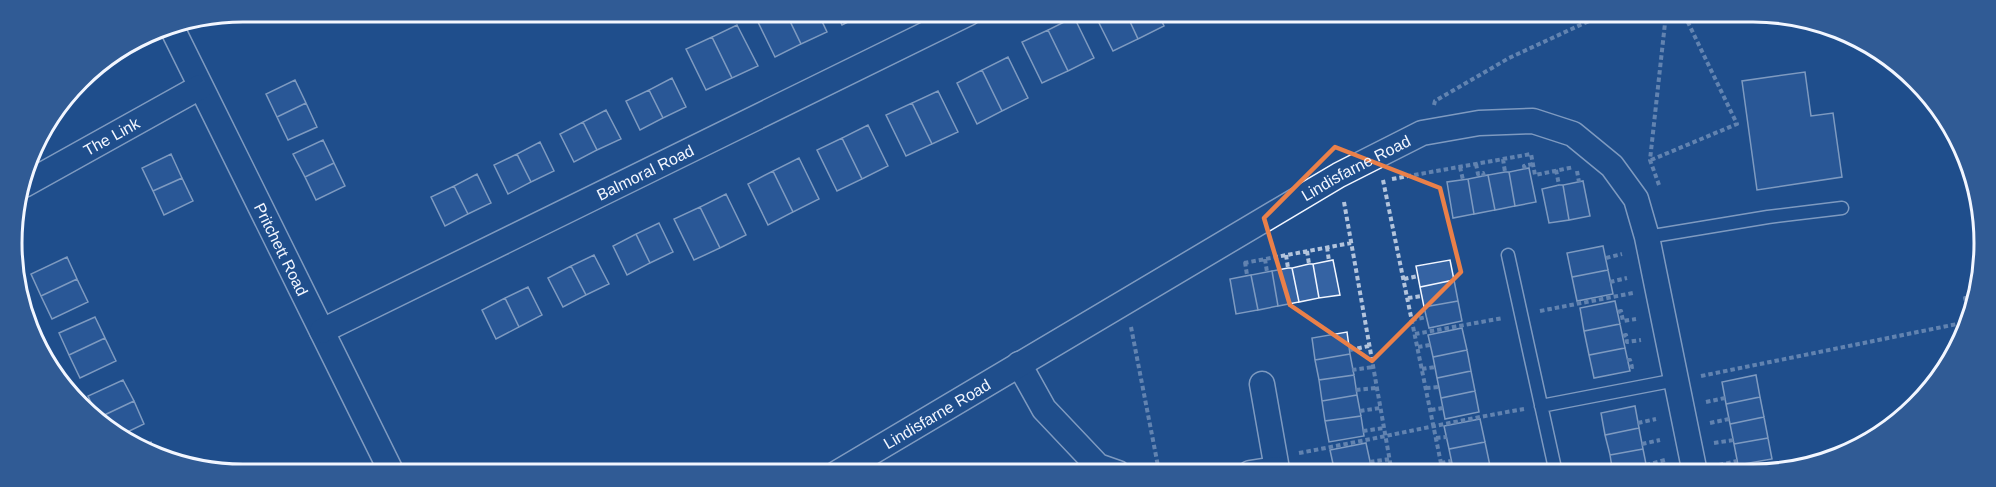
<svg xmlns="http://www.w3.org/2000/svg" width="1996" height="487" font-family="Arial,sans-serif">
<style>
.building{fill:#3563a3;stroke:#f2f6ff;stroke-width:1.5}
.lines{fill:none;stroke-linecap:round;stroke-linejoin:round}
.service-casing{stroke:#f2f6ff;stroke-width:15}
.minor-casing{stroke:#f2f6ff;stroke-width:27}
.path{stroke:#b3c4dc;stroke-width:4;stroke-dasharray:4.5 3;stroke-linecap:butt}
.service{stroke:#1f4e8c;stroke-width:12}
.minor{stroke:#1f4e8c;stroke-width:24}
.marked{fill:none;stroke:#ea8049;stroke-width:4.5;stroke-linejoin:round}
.labels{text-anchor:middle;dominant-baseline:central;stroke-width:4.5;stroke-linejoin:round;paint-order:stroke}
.street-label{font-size:16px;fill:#f2f6ff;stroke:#1f4e8c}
.rim{fill:none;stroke:#f2f6ff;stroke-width:3}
</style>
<rect width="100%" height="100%" fill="#1f4e8c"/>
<path class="building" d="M762 13H786L801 44 775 57 755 16Z
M786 13H818L827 32 801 44Z
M836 13H866L842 25Z
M1094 13H1126L1138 39 1113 51Z
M1126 13H1158L1164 26 1138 39Z
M1074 17 1094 58 1068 71 1048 30Z
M737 25 758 66 732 78 712 37Z
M1048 30 1068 71 1042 83 1022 42Z
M712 37 732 78 706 90 686 49Z
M1008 57 1028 98 1002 111 982 70Z
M982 70 1002 111 977 124 957 83Z
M1805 72 1811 116 1833 113 1842 177 1757 190 1742 81Z
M672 78 686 107 663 118 649 90Z
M295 80 306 103 277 117 266 94Z
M649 90 663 118 640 130 626 101Z
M938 91 958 132 932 144 912 103Z
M306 103 317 127 288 140 277 117Z
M912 103 932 144 906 156 886 115Z
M606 110 621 139 597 150 583 122Z
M583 122 597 150 574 162 560 134Z
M868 125 888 166 862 179 842 138Z
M842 138 862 179 837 191 817 150Z
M323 140 334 163 305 177 293 154Z
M540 142 554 171 531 182 517 154Z
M171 154 182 178 153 191 142 168Z
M517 154 531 182 508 194 494 165Z
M799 158 819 199 793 212 773 171Z
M334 163 345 186 316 200 305 177Z
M1529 168 1536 202 1515 206 1509 172Z
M773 171 793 212 768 225 748 184Z
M1505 172H1509L1515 206 1495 210 1488 175Z
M477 174 491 203 468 214 454 186Z
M1488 175 1495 210 1474 214 1468 179Z
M182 178 193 201 164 215 153 191Z
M1468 179 1474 214 1453 218 1447 182Z
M1583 181 1590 216 1569 220 1563 185Z
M1559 185H1563L1569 220 1549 223 1542 189Z
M454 186 468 214 445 226 431 197Z
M726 194 746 235 720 248 700 207Z
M700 207 720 248 694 260 674 219Z
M659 223 673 252 650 263 636 234Z
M636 234 650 263 627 275 613 246Z
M1603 246 1608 270 1572 277 1567 253Z
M594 255 609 284 586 295 571 266Z
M67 257 77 279 41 296 31 274Z
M1333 260 1340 295 1319 298 1313 264Z
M1450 260 1454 280 1420 287 1416 266Z
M1309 264H1313L1319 298 1299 302 1292 268Z
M571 266 586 295 563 307 548 278Z
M1288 268H1292L1299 302 1278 306 1272 271Z
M1608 270 1613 294 1577 301 1572 277Z
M1272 271 1278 306 1258 310 1251 275Z
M1251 275 1258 310 1236 314 1230 279Z
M77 279 88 302 52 319 41 296Z
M1454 280 1458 301 1424 307 1420 287Z
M528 287 542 315 519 327 505 298Z
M505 298 519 327 496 339 482 310Z
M1458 301 1462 321 1429 328 1424 307Z
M1615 301 1620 324 1584 331 1580 308Z
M95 317 105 338 69 355 59 333Z
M1620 324 1625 348 1589 355 1584 331Z
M1462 328 1467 350 1433 357 1428 335Z
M1347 332 1350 354 1315 360 1312 338Z
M105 338 116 361 80 378 69 355Z
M1625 348 1630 371 1594 378 1589 355Z
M1467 350 1471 371 1437 378 1433 357Z
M1350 354 1354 375 1319 380 1315 360Z
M1471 371 1475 391 1441 398 1437 378Z
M1354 375 1357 395 1322 401 1319 380Z
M1756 375 1760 397 1726 404 1722 382Z
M123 380 134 401 98 418 88 396Z
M1475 391 1479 412 1445 419 1441 398Z
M1357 395 1361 416 1325 421 1322 401Z
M1760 397 1764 417 1730 424 1726 404Z
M134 401 144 424 119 436 98 418Z
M1635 406 1639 428 1605 435 1601 413Z
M1361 416 1364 436 1329 442 1325 421Z
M1764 417 1768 438 1734 444 1730 424Z
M1480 419 1485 442 1449 449 1444 426Z
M1639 428 1643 449 1610 455 1605 435Z
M1768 438 1772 459 1738 465 1734 444Z
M151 442 157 454 138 448Z
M1485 442 1490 466 1454 473 1449 449Z
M1366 443 1371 466 1335 473 1330 450Z
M1643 449 1647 469 1627 473H1613L1610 455Z
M1371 466 1372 473H1338Z
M1490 466 1491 473H1456Z"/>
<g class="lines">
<defs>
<path id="service" d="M1647 237 1768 217 1842 208
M1508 255 1556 473
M1541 406 1676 380"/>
<g id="minor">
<path id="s1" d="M171 26 392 473"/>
<path id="s2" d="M24 185 200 87"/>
<path id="s3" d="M322 331 969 13"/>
<path d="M1019 364 1044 409 1098 466 1118 473"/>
<path d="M1262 384 1277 469"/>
<path id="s4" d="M837 473 1339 175 1422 133 1479 123 1533 121 1573 134 1612 166 1636 199 1647 237 1695 473"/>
<path d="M1250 473 1277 469V473"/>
</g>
</defs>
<use href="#service" class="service-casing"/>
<use href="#minor" class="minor-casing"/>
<path class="path" d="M1434 105 1435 101 1509 58 1604 14
M1503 159 1505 172
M1651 160 1737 124 1684 14
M1476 164 1478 174 1483 173 1484 176
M1460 167 1463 180
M1525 169 1524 166 1533 164
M1556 170 1559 185
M1577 171 1579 182
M1392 179 1531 154 1535 175 1574 167
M1383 180 1443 473
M1659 185 1650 160 1666 14
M1344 202 1392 473
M1327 247 1329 261
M1307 251 1309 264
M1286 255 1288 268
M1606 258 1622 254
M1265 259 1267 272
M1245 262 1247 275
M1244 263 1351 243
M1404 279 1418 276
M1610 282 1627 278
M1408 298 1422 296
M1540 311 1633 293
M1618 312 1621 311 1623 321 1636 319
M1969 315 1965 298 1975 296
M1412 320 1427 317
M1131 327 1158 466 1155 473
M1415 334 1503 318
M1623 336 1626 335 1627 342 1641 340
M1418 347 1430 345
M1350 350 1369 346
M1627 360H1630L1632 367 1636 366
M1422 369 1435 367
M1352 370 1373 367
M1701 376 1967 322
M1426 388 1439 387
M1356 390 1376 388
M1706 402 1725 398
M1431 410 1443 408
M1360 411 1380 408
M1638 423 1656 419
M1710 423 1729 419
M1363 431 1384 428
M1436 438 1447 437
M1714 443 1734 440
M1642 444 1660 440
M1299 453C1375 439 1449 422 1524 409
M1370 462 1389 459
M1441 463 1451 461
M1646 465 1665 460
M1719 465 1737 461"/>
<use href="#service" class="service"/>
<use href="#minor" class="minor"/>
</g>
<path d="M0 0H1996V487H0ZM1335 147 1440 188 1461 272 1372 361 1290 305 1264 218Z" fill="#1f4e8c" fill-opacity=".55" fill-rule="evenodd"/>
<path class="marked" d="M1335 147 1440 188 1461 272 1372 361 1290 305 1264 218Z"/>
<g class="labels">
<g class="street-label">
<text stroke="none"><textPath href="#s2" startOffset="100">The Link</textPath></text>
<text stroke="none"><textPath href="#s4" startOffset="602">Lindisfarne Road</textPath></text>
<text stroke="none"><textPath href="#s3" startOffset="360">Balmoral Road</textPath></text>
<text stroke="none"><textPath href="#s1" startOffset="249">Pritchett Road</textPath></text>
<text stroke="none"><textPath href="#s4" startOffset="116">Lindisfarne Road</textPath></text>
</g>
</g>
<path d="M0 0H1996V487H0ZM243 22H1753A221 221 0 0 1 1974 243V243A221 221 0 0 1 1753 464H243A221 221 0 0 1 22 243V243A221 221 0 0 1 243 22Z" fill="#305b95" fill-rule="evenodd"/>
<path class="rim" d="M243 22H1753A221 221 0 0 1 1974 243V243A221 221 0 0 1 1753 464H243A221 221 0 0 1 22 243V243A221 221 0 0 1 243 22Z"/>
</svg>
